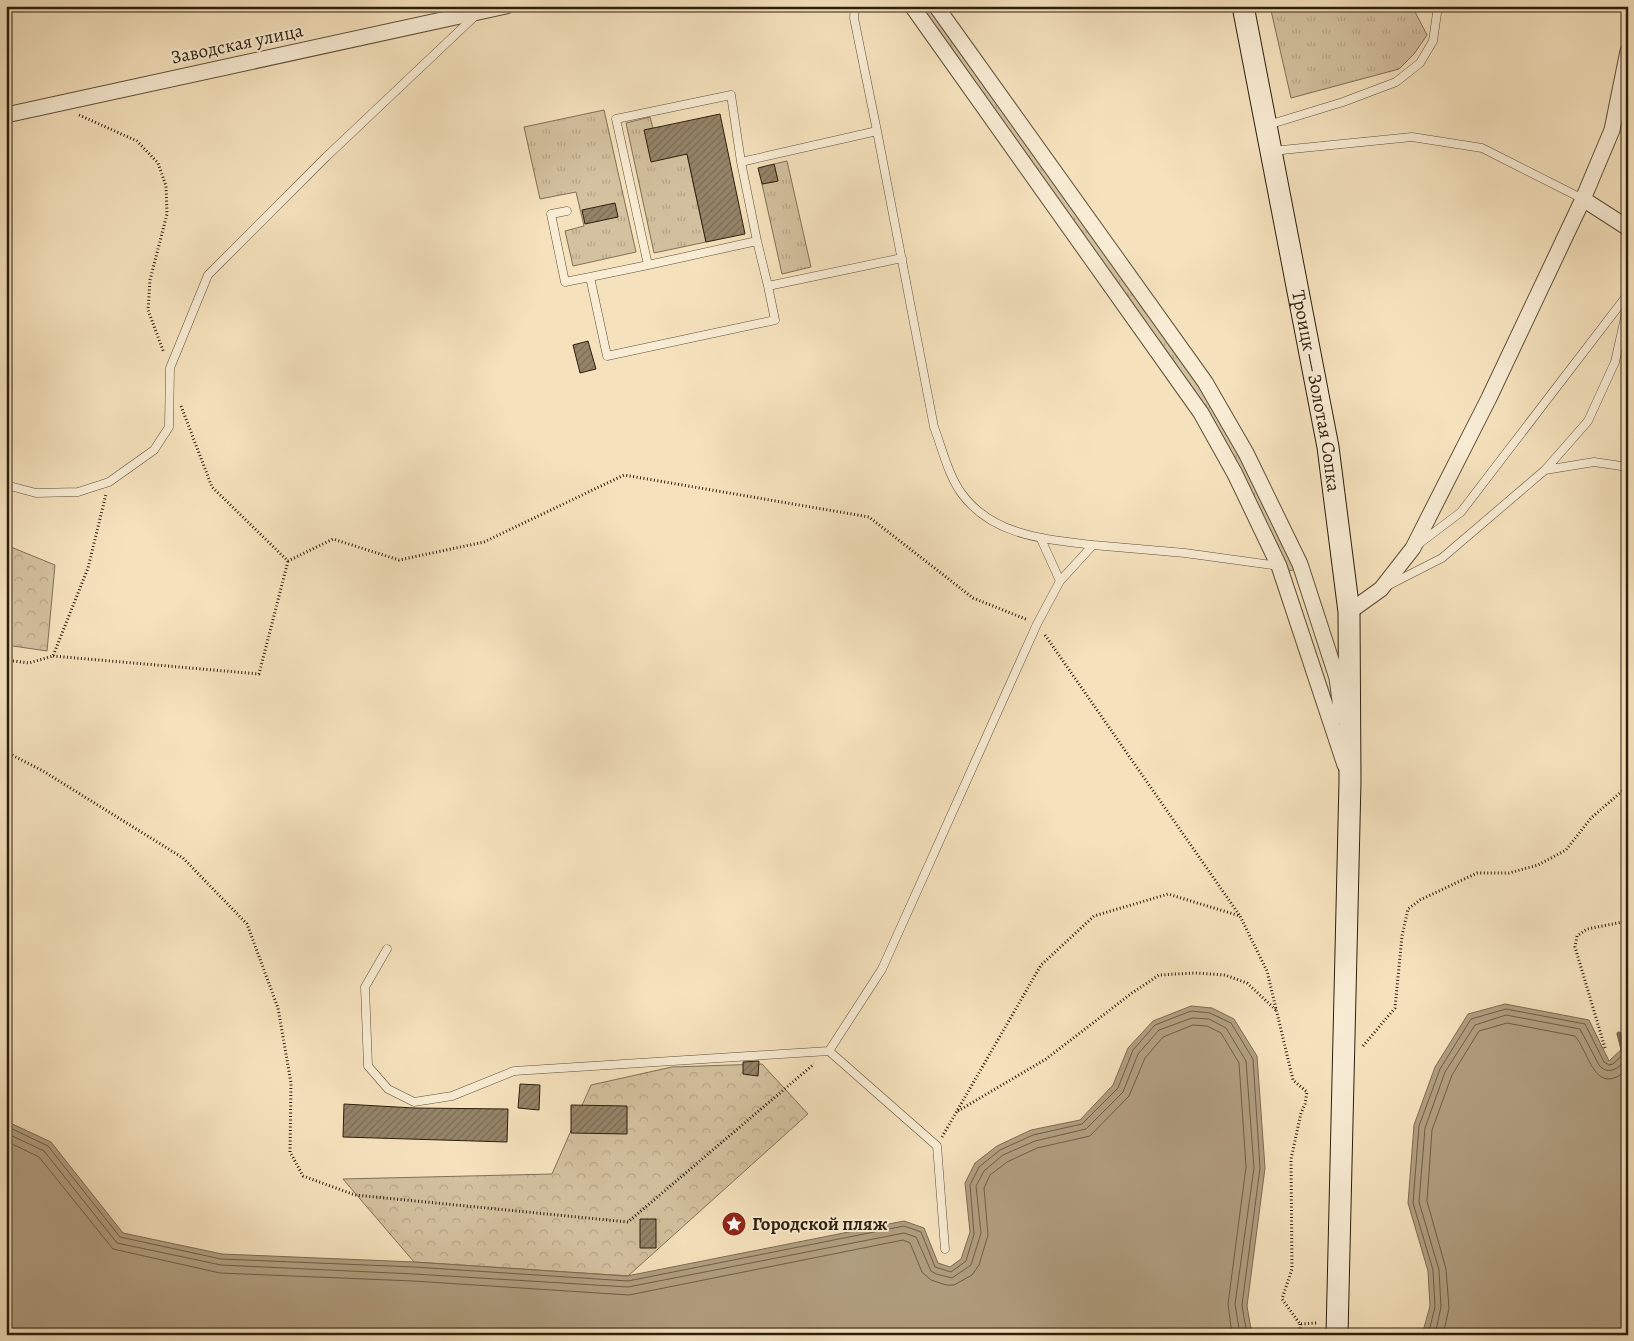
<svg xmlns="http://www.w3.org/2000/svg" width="1634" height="1341" font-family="Alegreya,serif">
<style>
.grass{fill:url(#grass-tufts);stroke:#807056}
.forest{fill:url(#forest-crowns);stroke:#807056}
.water{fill:#b19f81;stroke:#7c6b52}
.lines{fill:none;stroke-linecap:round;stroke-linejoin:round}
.shore{stroke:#6e5e46;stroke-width:1}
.stream{stroke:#7c6b52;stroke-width:5}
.building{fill:url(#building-hatch);stroke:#2c1e0c}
.lane-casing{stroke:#5e4f38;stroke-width:9}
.street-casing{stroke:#5e4f38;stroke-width:17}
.secondary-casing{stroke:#2c1e0c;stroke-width:23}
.path{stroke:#2c1e0c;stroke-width:3;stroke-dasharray:1 2.5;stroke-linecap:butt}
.lane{stroke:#f8ecd4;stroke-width:8}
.street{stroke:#f8ecd4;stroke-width:15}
.secondary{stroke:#f8ecd4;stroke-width:21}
.labels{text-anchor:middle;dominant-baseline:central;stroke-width:4;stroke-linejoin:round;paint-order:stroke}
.street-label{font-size:19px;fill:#2c1e0c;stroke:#f8ecd4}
.poi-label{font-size:19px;font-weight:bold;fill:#2c1e0c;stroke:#f8ecd4;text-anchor:start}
</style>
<defs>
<pattern id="grass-tufts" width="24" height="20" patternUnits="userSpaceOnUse" patternTransform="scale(1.25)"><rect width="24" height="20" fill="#d3c19f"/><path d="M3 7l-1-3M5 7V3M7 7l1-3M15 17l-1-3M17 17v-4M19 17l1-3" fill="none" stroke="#b5a588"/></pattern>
<pattern id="forest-crowns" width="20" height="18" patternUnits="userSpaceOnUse" patternTransform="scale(1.25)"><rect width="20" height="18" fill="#d3c19f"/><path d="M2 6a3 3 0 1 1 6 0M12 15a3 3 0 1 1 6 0" fill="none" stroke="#b5a588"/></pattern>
<pattern id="building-hatch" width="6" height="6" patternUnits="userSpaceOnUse" patternTransform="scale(1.25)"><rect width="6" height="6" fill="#958468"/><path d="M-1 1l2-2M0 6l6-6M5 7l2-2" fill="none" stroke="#7a6b54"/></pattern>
</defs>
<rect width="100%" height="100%" fill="#f5e2bd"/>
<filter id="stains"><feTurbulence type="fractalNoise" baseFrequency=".004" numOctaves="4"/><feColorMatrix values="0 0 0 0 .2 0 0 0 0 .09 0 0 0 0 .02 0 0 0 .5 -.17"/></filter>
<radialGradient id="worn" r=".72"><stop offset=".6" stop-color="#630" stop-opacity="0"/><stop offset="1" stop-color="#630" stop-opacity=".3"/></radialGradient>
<path class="grass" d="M920 6H930L1194 377 1228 430 1296 569 1289 571 1252 496Z
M1270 6H1412L1427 35 1414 54 1399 69 1291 98Z
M604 110 636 252 573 266 565 231 584 226 576 192 540 199 524 127Z
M650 117 653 128 644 130 687 154 706 242 654 253 626 123Z
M787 161 811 267 782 274 762 184 778 181 774 164Z"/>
<path class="forest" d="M6 545 55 565 47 651 6 645Z
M762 1064 808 1114 628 1276 414 1262 343 1179 552 1174 591 1085 672 1067Z"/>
<path class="water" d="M1505 1004 1589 1020 1609 1061 1624 1047 1628 1035V1335H1422L1430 1306 1428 1271 1408 1203 1414 1125 1435 1067 1468 1014Z
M1191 1006 1212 1008 1234 1019 1257 1056 1265 1168 1247 1306 1252 1335H6V1121L51 1142 123 1233 222 1254 414 1262 627 1276 904 1221 924 1228 938 1263 950 1267 961 1259 970 1232 965 1183 975 1163 997 1146 1031 1130 1080 1120 1113 1085 1128 1048 1153 1021Z"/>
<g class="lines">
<path class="shore" d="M6 1126 48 1146 120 1237 221 1259 414 1267 628 1281 904 1226 921 1232 935 1267 951 1272 966 1261 974 1234 970 1185 979 1167 1000 1150 1033 1135 1082 1124 1118 1088 1133 1050 1155 1025 1191 1011 1210 1013 1231 1023 1253 1059 1260 1168 1242 1305 1247 1335
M6 1133 44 1151 117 1243 221 1265 414 1274 628 1287 904 1233 916 1237 931 1271 936 1274 952 1278 971 1265 981 1233 976 1186 984 1171 1003 1155 1035 1141 1086 1129 1123 1092 1138 1054 1159 1030 1192 1018 1209 1019 1226 1028 1246 1061 1254 1168 1235 1304 1240 1335
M6 1141 39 1157 113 1249 220 1273 413 1281 629 1295 903 1240 910 1243 922 1272 931 1280 946 1285H954L972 1275 979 1265 988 1235 984 1188 990 1175 1007 1162 1037 1148 1090 1136 1129 1096 1145 1058 1163 1037 1193 1025 1207 1026 1221 1033 1239 1063 1246 1167 1228 1304 1232 1335
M1428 1335 1435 1307 1433 1270 1413 1203 1419 1126 1440 1069 1471 1019 1506 1009 1585 1024 1604 1062 1609 1065 1613 1064 1628 1050
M1435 1335 1441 1307 1439 1270 1419 1202 1425 1128 1445 1072 1475 1025 1506 1015 1580 1029 1599 1065C1609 1077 1619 1067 1628 1059
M1443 1335 1449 1308 1446 1269 1427 1201 1432 1130 1452 1075 1479 1031 1507 1023 1575 1036C1590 1054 1595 1099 1628 1069"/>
<path class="stream" d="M1619 1034 1624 1053"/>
</g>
<path class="building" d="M720 114 745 234 706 242 687 154 651 162 644 130Z
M774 164 778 181 762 184 758 168Z
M615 203 618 217 585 224 582 210Z
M588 341 596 369 580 373 573 345Z
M759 1061 758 1076 743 1074V1062Z
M520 1084 540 1085 539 1110 518 1108Z
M344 1104 414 1108 508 1109 507 1142 343 1137Z
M571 1105 627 1106V1134L571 1133Z
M640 1219H656V1248H640Z"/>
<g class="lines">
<defs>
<path id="lane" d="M855 6 854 18 877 131 934 427C942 448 948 475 962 494 993 536 1045 539 1093 545
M1268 125 1343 102 1396 82 1420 63 1433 41 1438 6
M1272 151 1412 137 1482 148 1583 199
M741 162 731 95 616 119 648 265 757 241 768 286 902 258
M567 211 551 214 565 282 590 277
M757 241 741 162 877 131
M648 265 590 277 607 356 775 320 768 286
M1545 470 1594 462 1628 467
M6 485 36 493 78 492 109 482 154 450 169 427 170 368 208 275 326 157 475 16
M1041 539 1060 581
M1420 543 1461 512 1628 294
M1389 585 1442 558 1545 470 1588 421 1615 362 1628 304
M387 949 365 987 368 1066 388 1089 414 1102 452 1096 514 1071 829 1051 882 969 1037 624 1060 581 1093 545 1185 553 1279 566
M829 1051 937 1146 945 1249"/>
<path id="street" d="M912 6 1201 413 1235 474 1279 566 1345 765
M936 6 1205 382 1246 453 1300 564 1337 678 1342 716
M6 115 506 6
M1583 199 1628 228
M1349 612 1381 589 1413 548 1489 398 1583 199 1612 130 1628 51"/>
<g id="secondary">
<path id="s1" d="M1243 6 1328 447 1349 612 1350 781 1337 1335"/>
</g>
</defs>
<use href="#lane" class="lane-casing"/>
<use href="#street" class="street-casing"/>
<use href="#secondary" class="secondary-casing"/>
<path class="path" d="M79 115 137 141 158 163 166 186 167 214 150 280 148 310 164 353
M181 406 212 487 288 561 333 539 399 560 484 542 624 475 869 517 973 598 1028 620
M1045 635 1240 916
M53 656 259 674 288 561
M6 660 29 663 53 656 88 568 106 494
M6 752 43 771 183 858 247 924 278 1008 291 1083 290 1152 303 1176 355 1195 628 1222 814 1064
M1363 1046 1395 1008 1402 936 1408 909 1420 900 1477 873H1509L1538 865 1566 850 1591 818 1628 786
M1605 1048 1575 947 1577 936 1587 929 1628 921
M958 1111 1046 1059 1132 993 1159 975 1195 973 1225 975 1247 983 1276 1010
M942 1137 1041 965 1094 916 1168 894 1240 916 1267 971 1293 1080 1307 1092 1305 1104 1301 1113 1291 1159 1292 1269 1282 1299 1300 1324 1317 1323
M1300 1324V1335"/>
<use href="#lane" class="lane"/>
<use href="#street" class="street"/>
<use href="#secondary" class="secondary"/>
</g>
<defs>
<symbol id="sight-disc" viewBox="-11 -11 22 22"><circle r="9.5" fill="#8f2418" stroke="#f8ecd4"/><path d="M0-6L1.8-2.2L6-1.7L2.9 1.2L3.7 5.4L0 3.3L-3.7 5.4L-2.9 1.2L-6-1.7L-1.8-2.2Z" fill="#fff"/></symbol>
</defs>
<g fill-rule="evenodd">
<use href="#sight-disc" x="720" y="1210" width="28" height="28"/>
</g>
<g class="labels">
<g class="street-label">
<text transform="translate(237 44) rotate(-12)">Заводская улица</text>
<text stroke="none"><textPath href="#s1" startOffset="392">Троицк — Золотая Сопка</textPath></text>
</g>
<g class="poi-label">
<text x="752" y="1224">Городской пляж</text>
</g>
</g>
<rect width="1634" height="1341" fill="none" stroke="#f5e2bd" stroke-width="25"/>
<rect x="8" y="8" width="1619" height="1326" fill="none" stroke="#2c1e0c" stroke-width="2.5"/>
<rect x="12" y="12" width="1609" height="1316" fill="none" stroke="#2c1e0c"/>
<rect width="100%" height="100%" filter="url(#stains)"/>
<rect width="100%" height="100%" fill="url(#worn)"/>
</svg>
